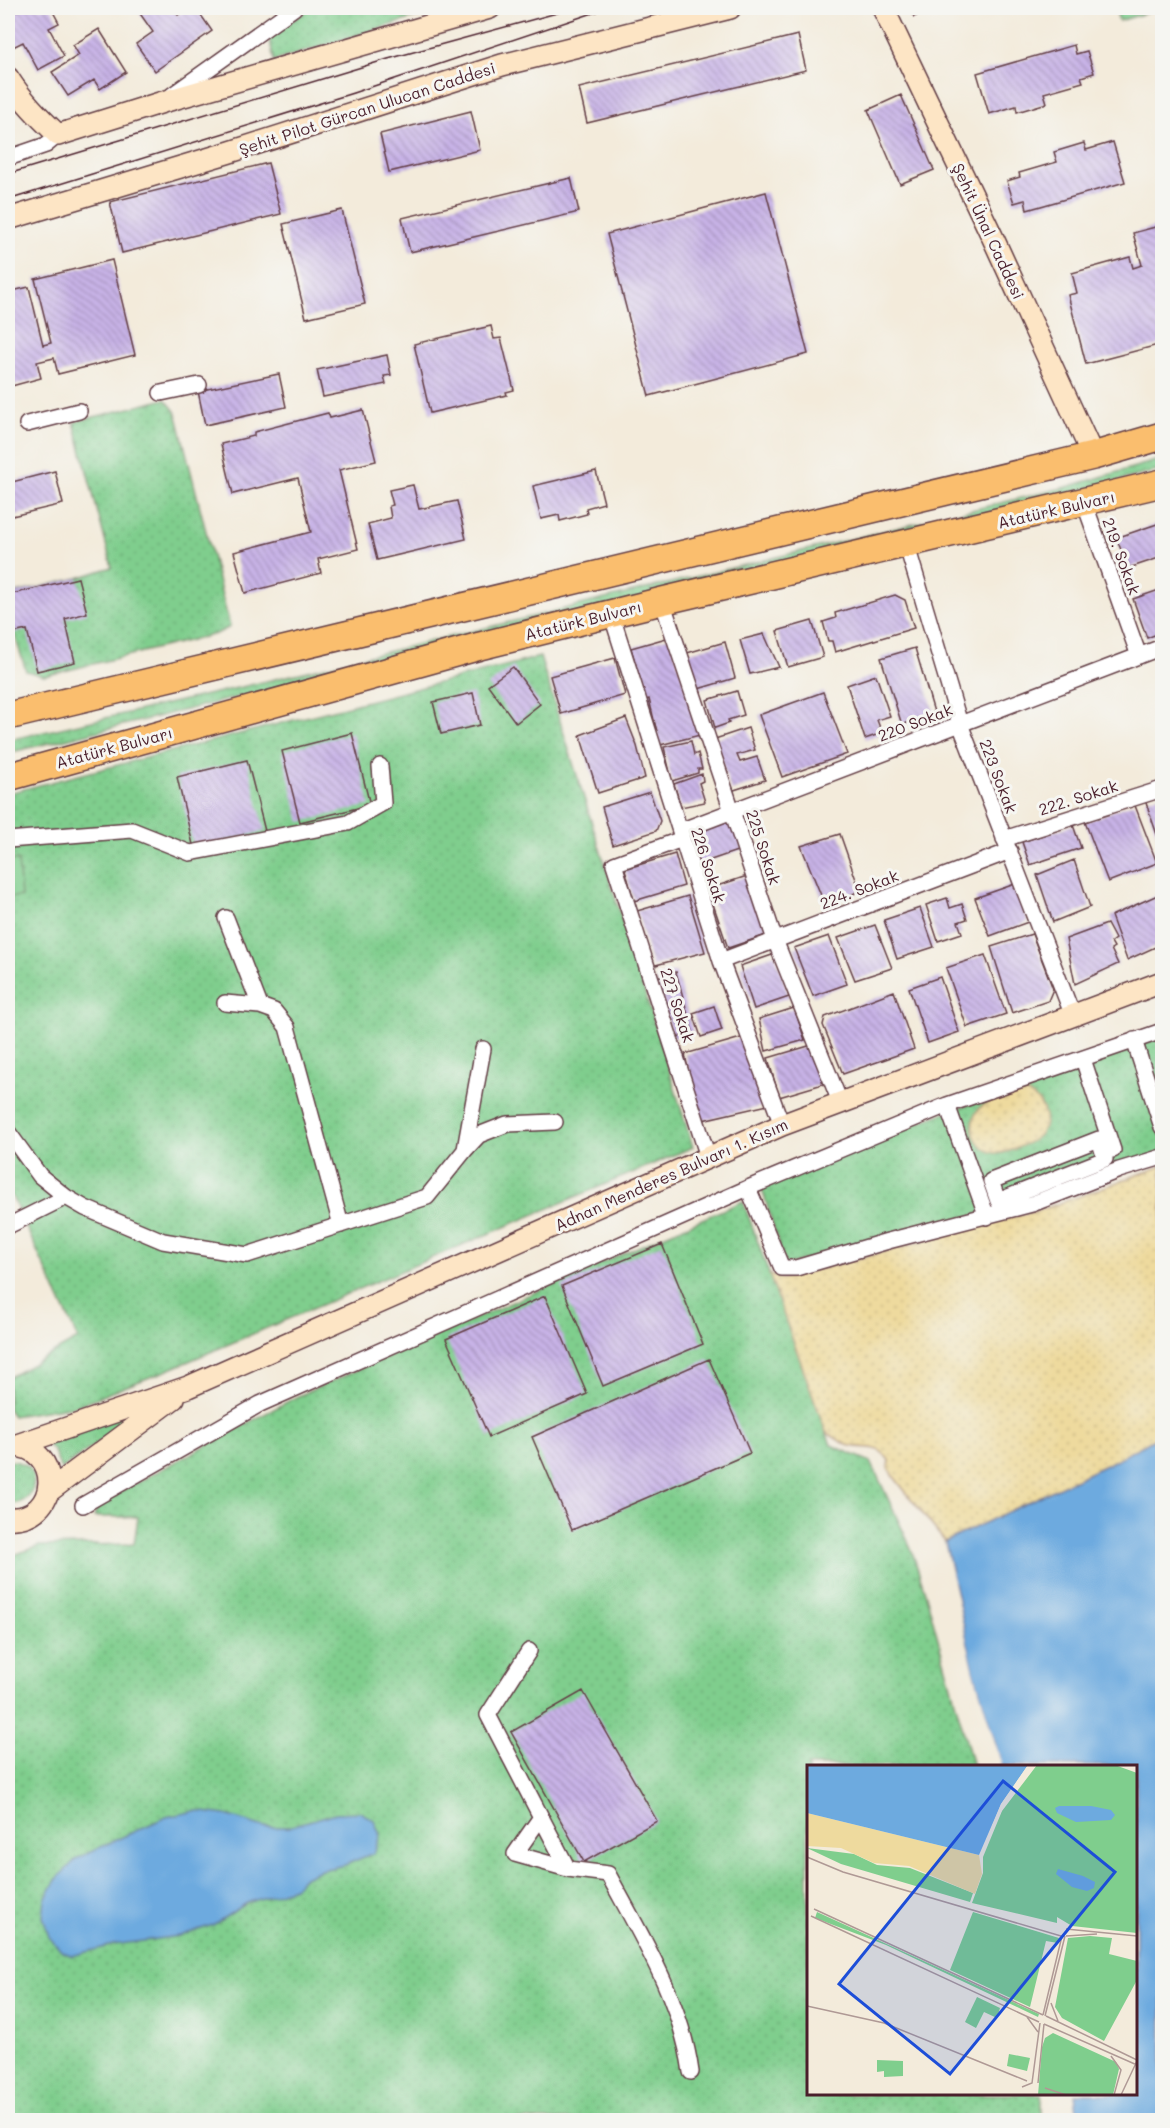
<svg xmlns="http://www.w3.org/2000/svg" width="1170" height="2128" font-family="Mali,sans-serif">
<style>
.grass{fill:url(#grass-dots);stroke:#64765c;stroke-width:1.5}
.sand{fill:url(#sand-dots);stroke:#9c7c64;stroke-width:1.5}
.pitch{fill:#7fce8d;stroke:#64765c;stroke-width:1.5}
.water{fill:#6daadf;stroke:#5c6485;stroke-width:1.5}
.pier{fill:#f3ebdb}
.building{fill:url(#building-back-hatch)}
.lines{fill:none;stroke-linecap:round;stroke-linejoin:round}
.street-casing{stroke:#633e45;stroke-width:18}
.secondary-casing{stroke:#633e45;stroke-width:24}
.highway-casing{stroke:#633e45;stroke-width:30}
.street{stroke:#fff;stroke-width:15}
.secondary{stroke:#fde5c5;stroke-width:21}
.highway{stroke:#fabe6e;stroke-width:27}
.tram{stroke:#4a1f2b;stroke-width:1.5}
.labels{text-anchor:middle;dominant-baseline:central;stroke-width:6;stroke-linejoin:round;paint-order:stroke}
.street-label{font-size:16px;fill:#4a1f2b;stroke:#f6f6f2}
.inset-road{fill:none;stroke:#af9995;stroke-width:1.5}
.view{fill:#1d4ed8;fill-opacity:0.15;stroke:#1d4ed8;stroke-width:3}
.inset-edge{fill:none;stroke:#4a1f2b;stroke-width:3}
</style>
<defs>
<pattern id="grass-dots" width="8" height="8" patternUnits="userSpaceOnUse" patternTransform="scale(1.5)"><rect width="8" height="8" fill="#7fce8d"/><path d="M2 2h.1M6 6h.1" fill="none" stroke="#6fb07a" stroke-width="1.8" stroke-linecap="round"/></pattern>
<pattern id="sand-dots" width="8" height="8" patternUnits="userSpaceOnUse" patternTransform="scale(1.5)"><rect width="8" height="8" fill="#eeda9e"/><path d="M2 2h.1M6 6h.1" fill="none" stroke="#cebb88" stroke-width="1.8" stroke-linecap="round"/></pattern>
<pattern id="building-back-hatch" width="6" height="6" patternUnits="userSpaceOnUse" patternTransform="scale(1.5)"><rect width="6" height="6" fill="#c8b3e7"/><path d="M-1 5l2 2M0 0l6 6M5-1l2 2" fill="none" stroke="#a491bb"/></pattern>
</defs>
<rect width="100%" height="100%" fill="#f6f6f2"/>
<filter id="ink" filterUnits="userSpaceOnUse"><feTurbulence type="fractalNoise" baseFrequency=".0167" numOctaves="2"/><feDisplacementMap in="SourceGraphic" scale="12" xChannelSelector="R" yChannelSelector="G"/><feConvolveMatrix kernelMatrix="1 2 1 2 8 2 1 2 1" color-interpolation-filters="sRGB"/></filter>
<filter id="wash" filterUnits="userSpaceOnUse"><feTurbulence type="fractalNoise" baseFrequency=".008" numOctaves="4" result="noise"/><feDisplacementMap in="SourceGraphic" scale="24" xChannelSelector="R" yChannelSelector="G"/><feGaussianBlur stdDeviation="1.35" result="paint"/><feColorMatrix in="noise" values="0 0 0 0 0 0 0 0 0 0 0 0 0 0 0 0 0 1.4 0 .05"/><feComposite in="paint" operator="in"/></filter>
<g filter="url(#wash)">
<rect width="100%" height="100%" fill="#f3ebdb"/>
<path class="grass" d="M311 8H446L274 61 269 36Z
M165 399 176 412 230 627 216 634 44 676 26 671 14 633 8 634V595L78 578 112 567 74 422Z
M1162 459V470L246 697 243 696 8 753V740L246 686 1070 486Z
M540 657 693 1147 168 1370 76 1406 13 1416 8 1409V1378L78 1339 8 1188V793Z
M1162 1036V1153L1031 1200 785 1265 762 1189 916 1123Z
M743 1201 831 1445 871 1462 911 1548 926 1595 973 1766H808V2094H1042V2120H8V1557L39 1546 134 1544 138 1517H94L99 1503 298 1396Z
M145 1409 61 1469 54 1452 42 1438Z
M15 1461 28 1466C41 1484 30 1507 8 1503V1462Z"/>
<path class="sand" d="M1020 1091C1041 1096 1054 1118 1038 1136 1032 1142 1024 1145 1017 1148 1010 1151 1003 1154 995 1153 971 1149 964 1116 985 1104 995 1097 1009 1095 1020 1091Z
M1162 1166V1435L1112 1462 945 1542 894 1477 888 1468 890 1462C877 1441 866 1451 847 1445 840 1442 833 1436 826 1432L769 1274 782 1279 1044 1209Z"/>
<path class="pitch" d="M1115 8H1162L1119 21Z
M18 860 21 896 8 898V861Z"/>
<path class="water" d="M1162 1435V2120H1078L1075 2094H1136V1766H1002L974 1672 945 1542 1112 1462Z
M195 1811 226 1815 264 1827H288L336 1813 360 1812 374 1820 380 1835 374 1853 345 1865 321 1870 304 1877 294 1888 247 1903 213 1925 180 1936 113 1945 72 1956 61 1951 49 1937 43 1917 45 1899 56 1880 76 1859 107 1844 166 1817Z"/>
<path class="pier" d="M943 1539 974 1672 1002 1766H998L972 1673 942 1542Z"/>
<g id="blocks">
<path class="building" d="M23 8H51L59 23 49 28 64 56 38 70 23 42 13 47 8 35V15Z
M136 8H173L178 15 188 8H196L212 31 155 71 136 44 153 32Z
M910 8H933L914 17Z
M99 29 126 72 100 89 94 80 68 96 52 72 79 55 73 45Z
M798 35 806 70 587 123 579 88Z
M1074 45 1076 54 1087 51 1094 73 1081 77 1083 82 1044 93 1047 103 1017 112 1016 106 989 114 977 73Z
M901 95 934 170 900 184 868 110Z
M471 111 480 150 389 172 380 134Z
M1113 142 1125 182 1027 210 1025 200 1014 203 1007 181 1020 177 1019 173 1057 162 1054 152 1084 143 1086 150Z
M268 163 281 214 122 253 110 202Z
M571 178 579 212 410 252 402 218Z
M766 192 808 354 649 396 607 234Z
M342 210 365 304 306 318 283 224Z
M1162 217V344L1086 364 1068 295 1077 293 1072 273 1130 257 1133 268 1142 265 1133 233 1159 226 1157 219Z
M112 260 135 355 58 374 54 358 37 362 41 378 8 387V292L29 287 43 345 51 343 35 279Z
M491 326 494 339 501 338 514 390 506 392 507 395 430 413 414 344Z
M387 355 391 375 384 376 386 384 323 397 317 370Z
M279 374 286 407 205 425 198 391Z
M363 410 376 461 339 470 358 549 318 559 321 573 245 593 234 552 311 532 298 478 233 494 221 444 254 436V432L328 413 330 418Z
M55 471 63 504 8 517V483Z
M596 471 604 503 586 508 587 514 560 521 559 515 541 519 533 486Z
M413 485 419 509 457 501 466 539 377 560 368 524 391 518 389 506 393 505 389 490Z
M1160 523 1162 528V557L1129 568 1116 538Z
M78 578 87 613 65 619 75 662 37 671 27 630 8 634V595Z
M1162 589V632L1147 638 1133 599Z
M895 595 905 600 914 628 835 652 832 641H828L823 622 836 618 835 613Z
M812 621 823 657 788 667 777 631Z
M764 634 779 667 750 674 740 640Z
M670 637 700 735 660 745 649 699 646 700 631 648Z
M725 642 735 678 698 689 687 653Z
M915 648 934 712 902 725 881 658Z
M615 658 625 695 561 714 550 676Z
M513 667 540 704 516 723 488 685Z
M876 675 890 716 877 720 882 733 865 739 847 685Z
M737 691 744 715 728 720 729 723 715 728 707 700Z
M823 692 847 754 782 777 759 715Z
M473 693 480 725 441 734 433 702Z
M626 718 637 746 645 778 598 793 580 735Z
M748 728 755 750 737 755 740 762 757 757 765 780 731 791 715 739Z
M352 733 370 805 300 822 282 751Z
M691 741 694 755 698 753 702 769H698V773L672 781 664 747Z
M247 760 265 831 194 849 177 777Z
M702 774 703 781 699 783 705 802 681 807 674 784Z
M650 792 660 821 656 831 613 845 602 807Z
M1162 794V849L1145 800Z
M1134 803 1157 863 1108 882 1085 822Z
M734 819 743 849 699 864 689 834Z
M1073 825 1081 848 1030 865 1022 842Z
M840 834 860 891 825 905 801 846Z
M675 854 684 886 634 901 625 869Z
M1074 860 1090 907 1053 922 1037 875Z
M750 875 769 934 728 948 708 889Z
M1015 884 1028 922 990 936 975 898Z
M1162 893V944L1127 960 1111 916Z
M688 896 705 952 652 966 637 911Z
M947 898 950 908 962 904 967 919 958 922 962 933 938 941 926 905Z
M920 908 934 947 897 959 884 920Z
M1107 924 1115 939 1111 942 1114 947 1111 949 1118 964 1075 984 1066 939Z
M875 925 892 968 855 980 838 938Z
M1032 934 1053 989 1048 1001 1012 1013 991 947Z
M829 936 847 984 813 996 794 948Z
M775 954 789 997 754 1009 740 966Z
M985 955 1006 1014 967 1027 946 968Z
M676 972 693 1033 673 1038 656 977Z
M940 977 959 1032 928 1043 909 988Z
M894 991 914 1049 843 1074 823 1025 825 1017Z
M714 1006 722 1030 701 1037 693 1013Z
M794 1008 805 1040 766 1051 759 1019Z
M748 1036 768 1105 698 1121 685 1054Z
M812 1045 823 1084 779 1097 768 1058Z
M662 1244 703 1344 603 1386 562 1286Z
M545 1296 587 1394 489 1437 446 1339Z
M709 1359 750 1453 572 1530 532 1437Z
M583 1691 657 1821 584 1862 511 1732Z"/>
</g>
</g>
<g filter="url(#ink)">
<use href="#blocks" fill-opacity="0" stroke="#633e45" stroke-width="1.5"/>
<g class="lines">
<defs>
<path id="street" d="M172 95 294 8
M8 158 46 145 58 135
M161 393 199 385
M27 424 79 411
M1084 502 1139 656
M906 543 960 724 1073 1016
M662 601 775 940 840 1102
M611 613 721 961 782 1125
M680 831 1162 647
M682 839 614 864 708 1157
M1004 839 1162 789
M8 840 132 830 190 853 348 823 383 803 380 766
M226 918 260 1006
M721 961 1010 851
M225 1003 260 1006 274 1011 287 1027 341 1225
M1134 1040 1162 1127
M1083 1059 1113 1150
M947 1105 987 1217
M8 1132 40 1176 66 1197 85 1208 163 1241 247 1255 427 1197 465 1150 479 1135 507 1124 555 1122
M1099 1139 1105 1159 998 1201 991 1181Z
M465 1149 483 1049
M748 1188 782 1268H796L888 1241 1032 1204 1119 1170 1162 1157
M8 1226 66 1197
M83 1505 260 1404 748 1188 947 1105 1162 1031
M529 1651 488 1715 568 1869 608 1874C642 1937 681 2000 691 2072
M541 1817 515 1854 568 1869"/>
<path id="secondary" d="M883 8 992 236 1093 456
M8 78C22 100 39 117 58 135L163 102 490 8
M8 219 227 153 502 65 730 8
M14 1446 188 1387 782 1125 1162 982
M48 1492 174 1398
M8 1518C61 1522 63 1445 11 1446"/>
<path id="highway" d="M8 716 1093 456 1162 436
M8 777 480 646 662 601 1162 483"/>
</defs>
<use href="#street" class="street-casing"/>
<use href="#secondary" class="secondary-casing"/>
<use href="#highway" class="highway-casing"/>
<use href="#street" class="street"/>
<use href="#secondary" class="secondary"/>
<use href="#highway" class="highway"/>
<path class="tram" d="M8 174 388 59 575 8
M8 200 353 93 608 8"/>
</g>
</g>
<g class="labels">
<g class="street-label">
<text transform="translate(367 108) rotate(-18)">Şehit Pilot Gürcan Ulucan Caddesi</text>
<text transform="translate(989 231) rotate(65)">Şehit Ünal Caddesi</text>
<text transform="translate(1056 509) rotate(-13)">Atatürk Bulvarı</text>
<text transform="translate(1122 556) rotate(70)">219. Sokak</text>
<text transform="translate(583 620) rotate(-14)">Atatürk Bulvarı</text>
<text transform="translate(915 722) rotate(-21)">220 Sokak</text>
<text transform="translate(114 747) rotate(-15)">Atatürk Bulvarı</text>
<text transform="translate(999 776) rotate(69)">223 Sokak</text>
<text transform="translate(1078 797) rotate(-18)">222. Sokak</text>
<text transform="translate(764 847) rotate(72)">225 Sokak</text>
<text transform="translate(709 865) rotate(72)">226 Sokak</text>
<text transform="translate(859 889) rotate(-21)">224. Sokak</text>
<text transform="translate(678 1005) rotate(72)">227 Sokak</text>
<text transform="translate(671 1174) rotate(-24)">Adnan Menderes Bulvarı 1. Kısım</text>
</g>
</g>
<g transform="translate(807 1765)">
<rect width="330" height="330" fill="#f3ebdb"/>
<path d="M230 0H308L330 8V168L265 161 250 152V158L165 138 176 108V92L195 46ZM0 83 47 89 70 100 103 103 166 128 163 137 34 99ZM10 147 232 249 231 252 79 180 8 153ZM166 147 252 173 251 178 239 176 223 242 143 205ZM283 171 305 173 302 189 330 196V215L297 276 255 253 248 242 261 173ZM170 232 193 243 190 253 177 247 169 263 158 257ZM246 268 309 297 312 304 306 330H231L235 282 238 273ZM70 295 96 296V311L77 312V306L70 307Z" fill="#7fce8d"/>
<path d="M0 48 172 90 175 109 168 129 102 101 67 98 34 83 0 81Z" fill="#eeda9e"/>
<path d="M202 289 223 293 220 306 200 301Z" fill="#7fce8d"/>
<path d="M0 0H221L194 39 172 90 0 48ZM252 41H284L304 45 308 50 304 55 269 57 250 48 248 43ZM251 104 276 111 288 117 287 123 280 126 265 122 249 109Z" fill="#6daadf"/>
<path d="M221 0H224L197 41 172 93 194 39Z" fill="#f3ebdb"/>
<path class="inset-road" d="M0 92 36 107 254 171M7 144 236 250M4 151 232 257M259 164 330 171M259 171 290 169M244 238 251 256M0 241 77 258 220 316M236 250 255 171M238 251 258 171M239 251 330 295M220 252 231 267M237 259 330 300M304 291 314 305 307 330M231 318 237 259M215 322 225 318 233 258M238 323 259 330M314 330 330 296"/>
<path class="view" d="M196 16 308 107 143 309 32 219Z"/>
<rect width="330" height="330" class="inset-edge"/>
</g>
<rect width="1170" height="2128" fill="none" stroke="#f6f6f2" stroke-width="30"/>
</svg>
